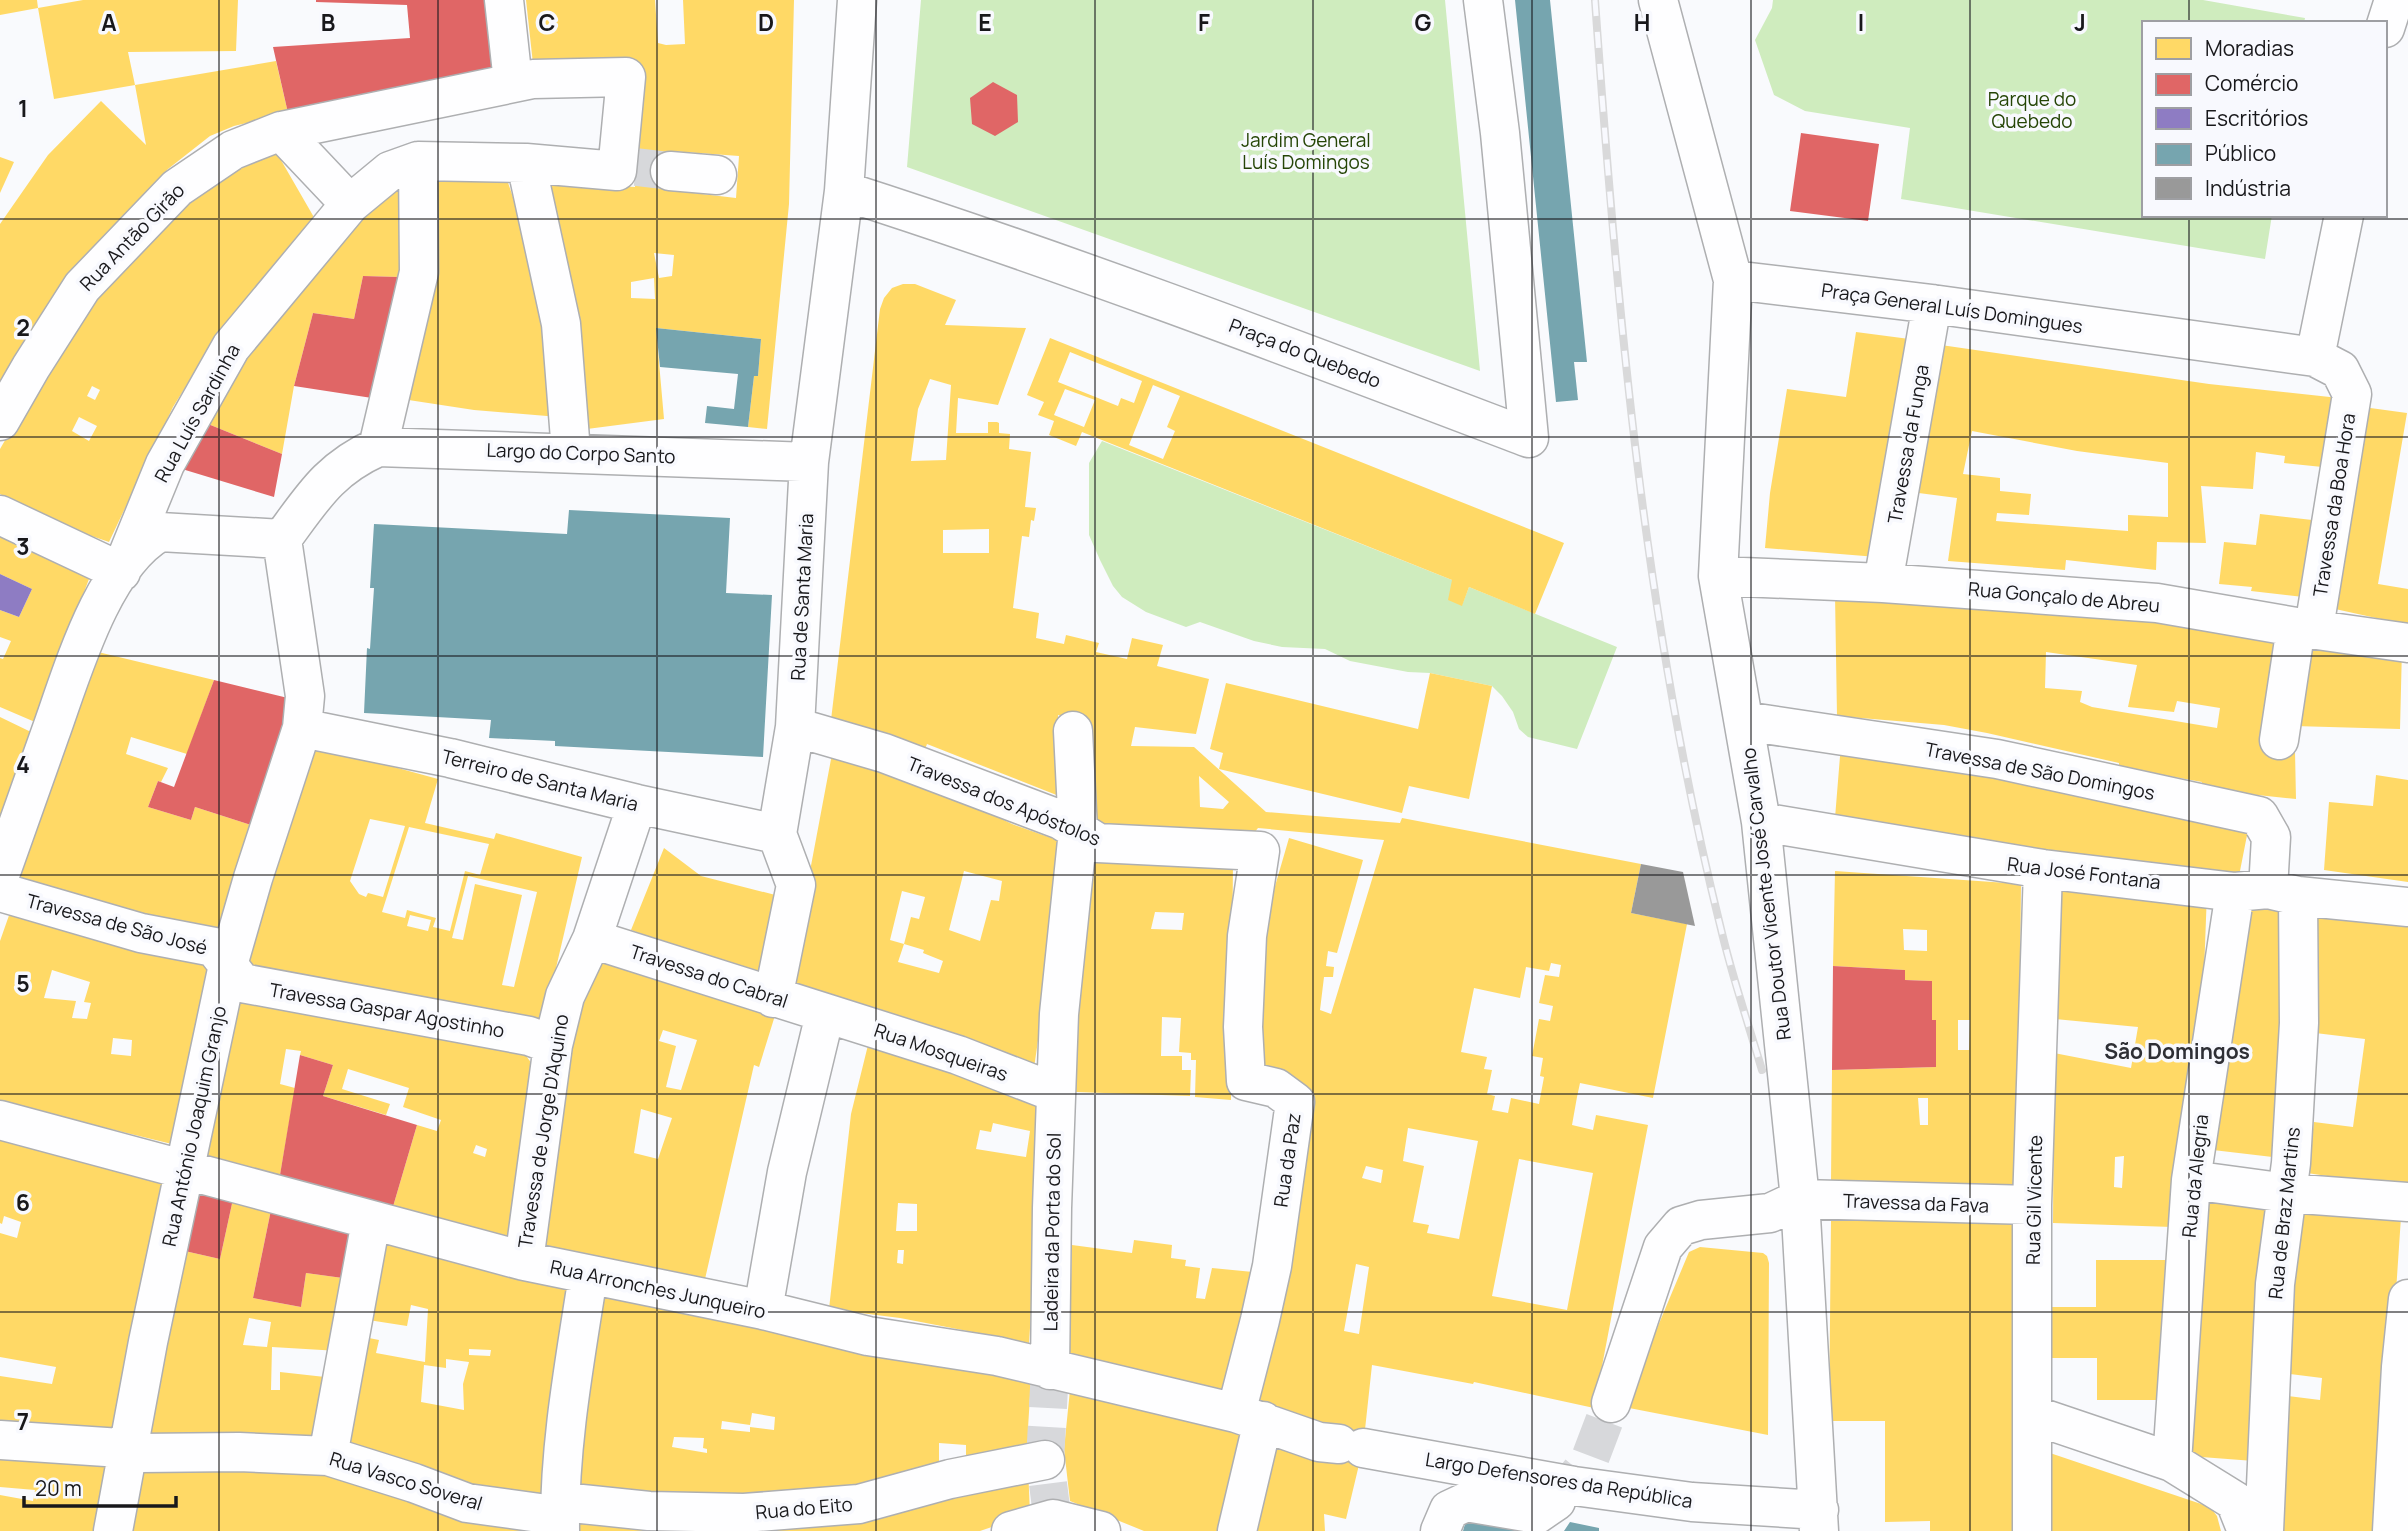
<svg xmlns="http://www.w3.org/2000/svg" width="2408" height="1531" font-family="Manrope,sans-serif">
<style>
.green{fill:#cfecbe}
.homes{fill:#ffd966;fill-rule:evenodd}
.shops{fill:#e06666}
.offices{fill:#8e7cc3}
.public{fill:#76a5af}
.industry{fill:#999}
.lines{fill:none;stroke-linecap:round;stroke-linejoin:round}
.minor-tunnel{stroke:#d7d8db;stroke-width:38;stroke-dasharray:38 19;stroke-linecap:butt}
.minor-casing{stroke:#aeafb1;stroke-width:41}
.minor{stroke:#fefeff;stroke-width:38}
.rail-casing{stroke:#d9d9da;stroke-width:8}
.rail{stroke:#f8f9fe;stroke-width:5;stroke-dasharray:16;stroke-linecap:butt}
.grid{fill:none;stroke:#18181b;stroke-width:2;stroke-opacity:0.55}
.labels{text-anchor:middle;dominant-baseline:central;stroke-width:7;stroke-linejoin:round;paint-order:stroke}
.park-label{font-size:19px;fill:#254506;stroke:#f8f9fe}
.street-label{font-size:19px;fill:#18181b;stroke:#f8f9fe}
.neighbourhood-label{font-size:21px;font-weight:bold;fill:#2e2f35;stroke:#f8f9fe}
.grid-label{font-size:23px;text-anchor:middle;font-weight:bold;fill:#18181b;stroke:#f8f9fe;stroke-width:7;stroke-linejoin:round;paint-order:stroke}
</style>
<rect width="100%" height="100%" fill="#f9fafd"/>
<path class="green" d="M921 0H1445L1480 371 907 167Z
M1773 0H2203L2305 18 2304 23H2144V215H2272L2265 259 1901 199 1910 128 1805 111 1774 95 1755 40 1772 8Z
M1102 441 1452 580 1462 605 1469 587 1617 647 1577 749 1528 737 1519 729 1513 712 1502 696 1492 686 1430 673 1408 672 1350 661 1325 649 1282 647 1254 641 1200 622 1186 627 1146 612 1122 597 1113 586 1100 560 1089 535V463Z"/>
<path class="homes" d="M0 0H37L38 8 0 15Z
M83 0H238L236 51 128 52 135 85 276 61 288 113 234 126 210 136 168 169 117 223 0 384V224L48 155 101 101 146 145 135 85 54 99 38 8Z
M526 0H655L658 43 666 45 685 44 683 0H794L789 204 767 429 748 427 754 376H758L761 339 656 328 664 419 587 429 544 182 635 187 640 66 534 73ZM671 151 739 156 736 198 668 190ZM654 253 674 255 672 276 659 278ZM654 278 655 299 631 298V282Z
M274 148 319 226 206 354 173 407 109 542 48 521 0 494V449L44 373 93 295 199 188ZM92 386 100 390 95 400 87 396ZM79 417 97 426 89 441 72 431Z
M0 157 14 162 0 193Z
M431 173 505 174 532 252 559 417 474 410 402 399Z
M409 177V271H399V277L363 276 354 319 313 313 294 386 282 454 208 424 242 353 362 205Z
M903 284H915L956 300 945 325 1026 328 998 405 958 398 956 433H988V422H997L999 423V433L1010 434 1009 449 1031 452 1025 507 1036 508 1034 521 1031 520 1029 537 1022 536 1013 608 1039 613 1036 638 1064 644 1066 635 1099 643 1096 652 1127 659 1132 638 1163 645 1157 666 1209 679 1196 734 1135 727 1131 746 1194 747 1266 812 1400 823 1402 818 1641 864 1631 913 1687 924 1653 1098 1580 1083 1577 1097 1572 1125 1593 1130 1596 1115 1648 1125 1594 1408 1474 1382 1473 1384 1372 1365 1363 1448 1346 1519 1324 1514 1325 1531H1248L1249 1399 1314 1093 1260 1062V938L1289 838 1363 860 1337 953 1328 951 1326 966 1334 967 1333 977H1324L1320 1010 1331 1014 1384 840 1258 828 1250 838 1096 830 1089 722 1058 715 1059 796 927 744 923 755 831 720 880 309 884 298 892 288ZM930 379 951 385 946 460 911 461 918 409ZM989 529V553H943V530ZM1199 776 1229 802 1223 809 1200 807ZM1551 963 1561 965 1559 977 1545 975 1539 1003 1553 1006 1550 1021 1539 1019 1532 1056 1543 1058 1540 1076 1544 1077 1539 1104 1511 1098 1508 1113 1492 1110 1495 1096 1487 1094 1492 1070 1484 1069 1487 1057 1461 1052 1474 988 1520 998 1526 967 1549 971ZM1408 1128 1478 1141 1459 1239 1427 1233 1429 1225 1413 1222 1424 1166 1403 1161ZM1519 1159 1593 1173 1567 1310 1492 1296ZM1366 1166 1383 1170 1381 1183 1362 1178ZM1356 1264 1369 1267 1359 1334 1344 1331Z
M1856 332 1917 340 1877 557 1765 548 1770 493 1787 389 1846 397Z
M1050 338 1564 543 1535 614 1469 587 1462 606 1448 600 1452 580 1082 432 1076 446 1049 435 1054 421 1038 415 1044 402 1027 395ZM1070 352 1142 381 1134 403 1121 398 1118 406 1058 382ZM1153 385 1180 396 1167 427 1175 431 1163 459 1129 445ZM1065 389 1095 400 1084 427 1054 415Z
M1941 345 2209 384 2339 398 2332 468 2284 463 2285 456 2256 452 2253 489 2201 486 2206 543 2157 542 2156 570 2066 560 2065 570 1948 561 1957 498 1911 492ZM1972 431 2077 451 2168 463V517L2128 515V531L1996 521 1997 513 2029 515 2031 494 2000 491V478L1963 474Z
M2363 407 2407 413 2378 584 2408 589V625L2326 607Z
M2260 514 2321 521 2312 598 2251 591 2252 587 2219 584 2224 542 2256 545Z
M0 534 89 579 35 722 0 707V658L3 659 11 641 0 637V610L19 617 32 589 0 574Z
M1835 595 2281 632 2270 750 2295 751 2296 799 2201 789 2202 782 2119 767V763L1987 733 1944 725 1837 716ZM2046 652 2137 665 2128 707 2174 712 2177 701 2220 708 2217 728 2092 707 2080 702 2082 691 2045 688Z
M2307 635 2402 648 2400 729 2294 726Z
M98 652 214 680 187 754 131 737 126 754 168 768 161 782 158 781 148 807 191 820 195 807 251 825 215 939 15 887 39 823 74 712Z
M1430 673 1492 686 1469 799 1409 786 1402 813 1219 769 1223 753 1210 749 1226 683 1418 729Z
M0 717 31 732 0 819Z
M310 744 438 779 425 823 494 839 496 833 582 857 552 985 540 1023 245 970ZM370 819 405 826 383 897 368 893 366 897 359 894 350 881ZM409 827 489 844 480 875 465 871 450 931 433 927 436 918 407 910 405 918 382 912ZM468 876 537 892 514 987 502 985 522 895 475 884 463 940 452 938ZM410 915 431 920 428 931 407 926Z
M1841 744 2250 820 2239 876H2215L1835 818Z
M832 754 930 784 1012 824 1060 841 1050 958 1034 1068 788 988ZM964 871 1002 881 999 901 991 900 980 941 949 930ZM902 891 925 897 919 919 911 917 904 944 924 950 923 953 943 961 939 973 898 962 904 944 890 940Z
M2376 775 2408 780V882L2324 870 2329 802 2373 806Z
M664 848 701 876 783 897 765 981 631 930Z
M1096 853 1233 860 1231 1100 1195 1097 1196 1060H1191V1053L1179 1052 1181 1018 1162 1017 1161 1056H1182V1070H1191L1190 1096 1076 1092 1078 1014ZM1155 912 1184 913 1182 930 1151 929Z
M1835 871 2021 884 2018 1189 1831 1181 1832 1070 1936 1067V1020H1932V981L1905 980V970L1833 966ZM1903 929 1927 930V951L1904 950ZM1958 1020H1970L1969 1050H1958ZM1918 1098H1928V1125H1920Z
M2057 877 2207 892 2203 999 2172 1227 2053 1223 2054 1053 2131 1068 2138 1027 2055 1019ZM2124 1156 2122 1188 2114 1187 2115 1157Z
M2244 902 2291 908 2281 1158 2213 1150Z
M13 904 208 954 206 979 180 1146 0 1102V941ZM52 970 90 982 84 1002 91 1003 87 1019 72 1018 76 1001 44 998ZM113 1038 132 1040 131 1056 111 1054Z
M2304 910 2408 920V1188L2307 1173 2314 1122 2353 1127 2365 1039 2307 1032Z
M597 952 777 1009 759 1067 754 1065 705 1279 536 1245 560 1085ZM663 1030 697 1040 681 1090 666 1087 676 1046 659 1041ZM641 1109 672 1118 658 1159 634 1153Z
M240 998 524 1053 535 1068 518 1241 392 1210 417 1125 437 1131 441 1120 403 1107 409 1088 348 1069 342 1089 390 1104 386 1115 323 1096 333 1065 300 1055 301 1051 286 1049 280 1084 295 1088 279 1181 199 1160ZM476 1145 487 1149 485 1157 473 1153Z
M870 1037 1045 1102 1029 1343 900 1318 829 1309 851 1114ZM993 1123 1030 1131 1026 1157 976 1149 980 1130 991 1132ZM898 1203 917 1204V1231H896ZM898 1250H904L903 1264 897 1263Z
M0 1134 174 1179 121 1443 0 1434V1376L52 1384 56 1367 0 1357V1233L17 1238 21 1222 4 1216 2 1224 0 1223Z
M233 1199 271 1210 253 1298 301 1307 306 1273 350 1279 339 1351 272 1347 271 1390H280V1372L334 1378 322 1447H140L176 1249 220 1259ZM249 1318 271 1322 267 1347 243 1345Z
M2203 1201 2270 1209 2254 1461 2188 1456Z
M2296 1211 2401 1217 2380 1531H2280L2281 1395 2320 1400 2322 1378 2282 1373Z
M1831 1220 2018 1222 2020 1531H1930V1521L1885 1522V1421H1829Z
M376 1239 575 1284 545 1501 487 1497 337 1449 359 1336 379 1340 376 1353 425 1362 428 1309 411 1305 407 1326 362 1319ZM469 1349 491 1350 490 1356 469 1355ZM446 1359 469 1362 463 1384 464 1410 421 1402 424 1365 446 1368Z
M1134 1240 1172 1245 1171 1258 1186 1260 1185 1266 1200 1268 1196 1298 1205 1299 1212 1268 1253 1272 1232 1393 1171 1377 1069 1358 1072 1245 1132 1253Z
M1700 1247 1763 1253 1767 1256 1769 1263 1768 1435 1624 1407 1689 1252Z
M2096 1260H2165V1400H2097V1358H2050V1307H2096Z
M600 1294 1031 1380 1028 1428 1030 1458 966 1467V1445L939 1443V1473L910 1480 713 1502 572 1493ZM752 1413 775 1417 774 1430 750 1427V1432L721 1429 722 1421 750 1425ZM674 1437 704 1438 703 1448 707 1449V1453L672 1447Z
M1070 1390 1176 1419 1252 1436 1227 1531H1144L1070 1501 1064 1449Z
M0 1447 119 1453 103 1531H0V1495L33 1501 35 1490 0 1487Z
M2050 1453 2210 1507 2217 1516 2221 1531H2046Z
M136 1461 329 1465 548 1531H124Z
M1028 1467 1030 1514 980 1531H574V1509L648 1517Z"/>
<path class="shops" d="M316 0H488L495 77 288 113 273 47 410 38 407 5 316 2Z
M993 82 1017 95 1018 122 995 136 972 124 970 98Z
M1801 133 1879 144 1868 221 1790 211Z
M399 271H409L372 398 294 386 313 313 354 319 363 276 399 277Z
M208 424 282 454 274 497 182 469Z
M214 680 292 699 251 825 195 807 191 820 148 807 158 781 174 787Z
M1833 966 1905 970V980L1932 981V1020H1936V1067L1832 1070Z
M300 1055 333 1065 323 1096 417 1125 392 1210 279 1181Z
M191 1187 233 1199 220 1259 176 1249Z
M271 1210 358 1235 350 1279 306 1273 301 1307 253 1298Z"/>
<path class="offices" d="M0 574 32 589 19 617 0 610Z"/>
<path class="public" d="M1515 0H1550L1587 362H1574L1578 400 1556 402Z
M656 328 761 339 758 376H754L748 427 705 423 707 406 734 409 738 374 660 367Z
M569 510 730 518 726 593 772 595 763 757 555 746V741L489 738 491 720 364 713 367 648 370 649 372 618 374 588H370L374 524 567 534Z
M1471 1520 1525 1531H1463L1465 1524Z
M1570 1522 1599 1528V1531H1564Z"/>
<path class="industry" d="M1641 864 1683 872 1695 926 1631 913Z"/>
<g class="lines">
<path class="minor-tunnel" d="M636 167 670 171
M1050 1370 1045 1460 1054 1531
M1556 1501 1589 1461 1611 1403"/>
<defs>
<path id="minor" d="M504 0 513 82
M1658 0 1733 280 1932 304 2315 357 2344 215
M2385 28 2394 0
M626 77 617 171 526 163 418 161 390 171 350 204 281 131 533 79Z
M526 163 561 324 571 452
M670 171 717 175
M844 191C1075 265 1302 352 1529 438L1500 133 1483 0
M1733 280 1718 576 1761 822 1800 1199 1819 1531
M0 421 31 367 82 287 177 188 233 150 281 131
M378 447 419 272 418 161
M0 515 121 572
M127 557 165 464 231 347 350 204
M1718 576 1883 583 2157 603 2296 627 2408 643
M1883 583 1932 304
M2314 628 2352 394 2340 370 2315 357
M1744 721 1997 759 2259 816 2271 837 2268 889
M795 727 884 753 1061 820 1098 843 1260 851 1247 936 1243 1027 1246 1081 1276 1088 1295 1102 1272 1266 1260 1320 1236 1413
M302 728 450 758 637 804 777 834
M2279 740 2296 627
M1761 822 2043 869 2235 892 2268 889 2298 896 2408 907
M0 875C17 828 33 781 50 734 72 673 102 565 160 532L282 539
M0 892 141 933 214 947 242 983 529 1036 553 1045
M592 939 958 1055 1056 1093
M773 998 796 885 777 834 795 727 809 462 844 191 857 0
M0 1120 524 1261 763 1310 868 1336 997 1356 1236 1413 1319 1442 1339 1444
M2191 1180 2287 1193 2408 1202
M524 1261 553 1045 565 996 592 939 637 804
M763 1310 787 1172 825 1014
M1050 1370 1052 1208 1059 1014 1078 831 1073 731
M1611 1403 1663 1247 1681 1226 1701 1220 1770 1213 1800 1199 2032 1205
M2033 1415 2172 1462 2235 1501 2247 1531
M0 1440 121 1448 140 1453 239 1452 328 1456 414 1483 467 1503 547 1514 572 1503 649 1511 744 1513 859 1504 950 1479 1045 1460
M1363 1448 1574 1486 1692 1502 1819 1510
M328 1456 371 1221
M2172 1462 2191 1180 2235 892
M113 1531 148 1342 228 965 253 878 302 728 305 696 282 539C313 497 329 469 378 447L809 462
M560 1531C559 1445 575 1360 588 1276
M1011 1531 1053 1519 1101 1531
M1237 1531 1263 1421
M1440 1531 1449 1510 1466 1502 1537 1514 1556 1501
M2032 1531V1205L2043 869
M2264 1531 2275 1284 2291 1163 2299 1023 2298 896
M2392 1531 2401 1367 2408 1299"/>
</defs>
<use href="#minor" class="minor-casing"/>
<use href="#minor" class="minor"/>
<defs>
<path id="rail" d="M1595 0C1617 312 1645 624 1721 929 1732 976 1748 1023 1762 1070"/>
</defs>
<use href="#rail" class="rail-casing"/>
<use href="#rail" class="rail"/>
</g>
<path class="grid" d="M219 0V1531M438 0V1531M657 0V1531M876 0V1531M1095 0V1531M1313 0V1531M1532 0V1531M1751 0V1531M1970 0V1531M2189 0V23M2189 215V1531M0 219H2408M0 437H2408M0 656H2408M0 875H2408M0 1094H2408M0 1312H2408"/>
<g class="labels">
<g class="park-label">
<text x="2032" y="99">Parque do<tspan x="2032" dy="22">Quebedo</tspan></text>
<text x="1306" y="140">Jardim General<tspan x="1306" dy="22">Luís Domingos</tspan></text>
</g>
<g class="street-label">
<text transform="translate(132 237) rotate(-46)">Rua Antão Girão</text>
<text transform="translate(1952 308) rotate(8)">Praça General Luís Domingues</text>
<text transform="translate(1305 353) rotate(21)">Praça do Quebedo</text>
<text transform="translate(197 413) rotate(-61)">Rua Luís Sardinha</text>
<text transform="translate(1908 444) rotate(-80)">Travessa da Funga</text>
<text transform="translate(581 453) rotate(2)">Largo do Corpo Santo</text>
<text transform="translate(2334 505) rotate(-81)">Travessa da Boa Hora</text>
<text transform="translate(802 597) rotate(-87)">Rua de Santa Maria</text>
<text transform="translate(2064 597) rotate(5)">Rua Gonçalo de Abreu</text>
<text transform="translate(2040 771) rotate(11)">Travessa de São Domingos</text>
<text transform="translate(540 780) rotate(14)">Terreiro de Santa Maria</text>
<text transform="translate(1004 801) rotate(22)">Travessa dos Apóstolos</text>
<text transform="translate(2084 873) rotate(7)">Rua José Fontana</text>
<text transform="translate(1766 894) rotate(-97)">Rua Doutor Vicente José Carvalho</text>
<text transform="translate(117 924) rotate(15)">Travessa de São José</text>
<text transform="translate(709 976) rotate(18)">Travessa do Cabral</text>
<text transform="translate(387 1010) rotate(10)">Travessa Gaspar Agostinho</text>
<text transform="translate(941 1052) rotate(19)">Rua Mosqueiras</text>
<text transform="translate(194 1126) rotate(-78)">Rua António Joaquim Granjo</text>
<text transform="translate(543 1131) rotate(-81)">Travessa de Jorge D'Aquino</text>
<text transform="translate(1287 1160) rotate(-82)">Rua da Paz</text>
<text transform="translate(2195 1176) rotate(-84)">Rua da Alegria</text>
<text transform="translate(2034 1200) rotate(-89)">Rua Gil Vicente</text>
<text transform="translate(1916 1203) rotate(2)">Travessa da Fava</text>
<text transform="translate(2284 1213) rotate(-84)">Rua de Braz Martins</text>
<text transform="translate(1052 1232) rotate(-89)">Ladeira da Porta do Sol</text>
<text transform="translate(658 1289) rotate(12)">Rua Arronches Junqueiro</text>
<text transform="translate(1559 1480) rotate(9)">Largo Defensores da República</text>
<text transform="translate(406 1481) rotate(17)">Rua Vasco Soveral</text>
<text transform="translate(804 1508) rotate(-5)">Rua do Eito</text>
</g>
<g class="neighbourhood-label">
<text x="2177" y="1051">São Domingos</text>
</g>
</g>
<g class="grid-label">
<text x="109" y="31">A</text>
<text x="328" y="31">B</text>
<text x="547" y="31">C</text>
<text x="766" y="31">D</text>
<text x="985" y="31">E</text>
<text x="1204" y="31">F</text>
<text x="1423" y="31">G</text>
<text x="1642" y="31">H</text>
<text x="1861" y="31">I</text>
<text x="2080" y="31">J</text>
<text x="23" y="117">1</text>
<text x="23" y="336">2</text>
<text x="23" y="555">3</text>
<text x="23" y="773">4</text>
<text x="23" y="992">5</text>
<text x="23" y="1211">6</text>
<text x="23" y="1430">7</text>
</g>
<rect x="2142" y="21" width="245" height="196" fill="#f8f9fe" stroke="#9e9fa3" stroke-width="2"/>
<rect x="2156" y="38" width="35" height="21" fill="#ffd966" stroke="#9e9fa3" stroke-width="2"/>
<text x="2205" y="56" font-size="21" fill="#18181b">Moradias</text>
<rect x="2156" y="74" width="35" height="21" fill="#e06666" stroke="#9e9fa3" stroke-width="2"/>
<text x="2205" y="91" font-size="21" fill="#18181b">Comércio</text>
<rect x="2156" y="108" width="35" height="21" fill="#8e7cc3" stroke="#9e9fa3" stroke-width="2"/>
<text x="2205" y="126" font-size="21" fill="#18181b">Escritórios</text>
<rect x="2156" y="144" width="35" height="21" fill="#76a5af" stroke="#9e9fa3" stroke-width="2"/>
<text x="2205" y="161" font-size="21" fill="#18181b">Público</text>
<rect x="2156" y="178" width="35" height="21" fill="#999999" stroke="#9e9fa3" stroke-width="2"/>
<text x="2205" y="196" font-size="21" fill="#18181b">Indústria</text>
<path d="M24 1496v10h152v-10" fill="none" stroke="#18181b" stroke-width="3.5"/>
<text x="35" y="1496" font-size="21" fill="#18181b" stroke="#f8f9fe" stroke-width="5" paint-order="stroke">20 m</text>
</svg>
